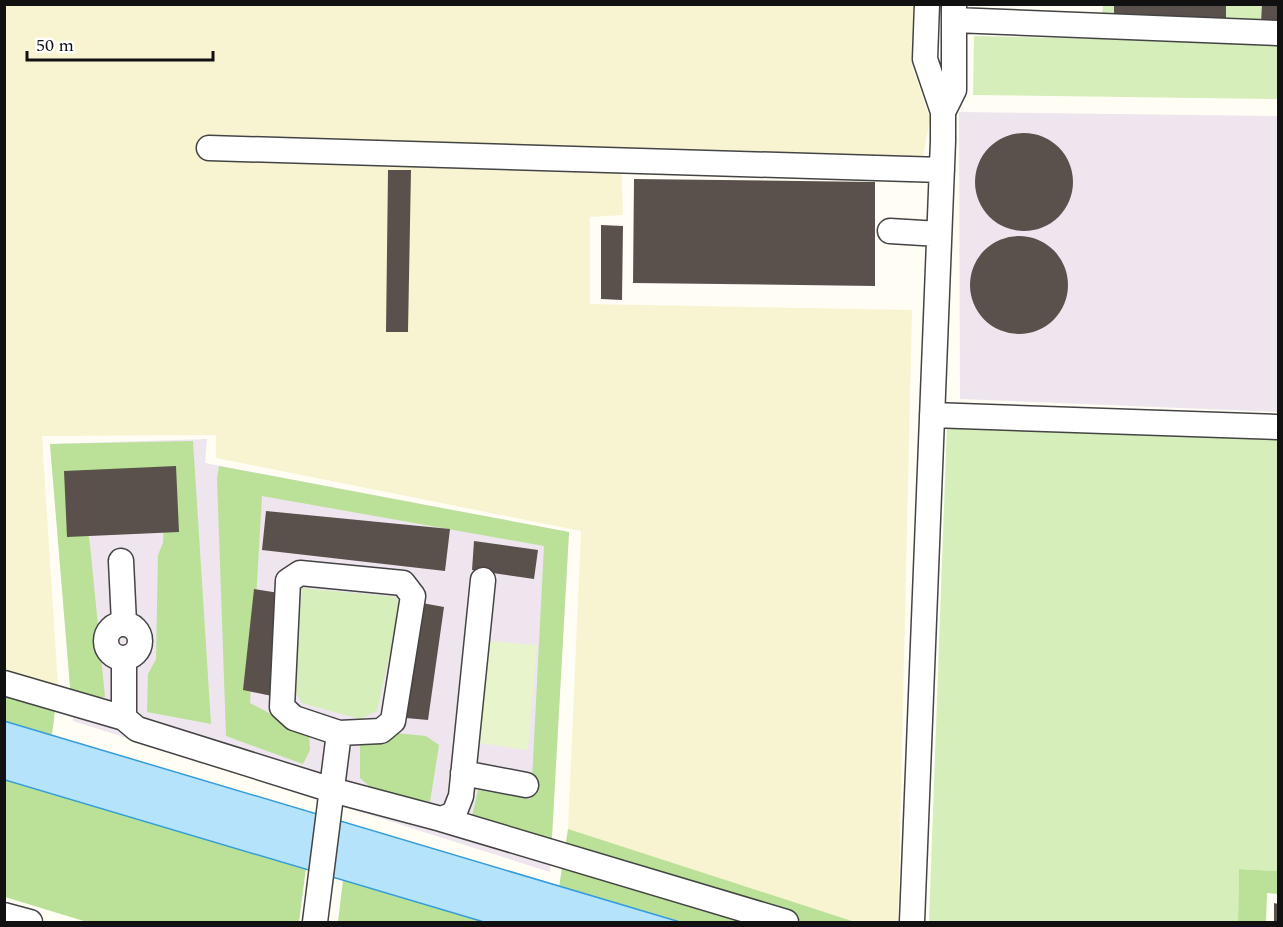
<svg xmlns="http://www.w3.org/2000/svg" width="1283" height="927" font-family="Spectral,serif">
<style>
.industrial{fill:#eee5ef}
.farmland{fill:#f8f4d1}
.green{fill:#d6eeb9}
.forest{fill:#bae197}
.pitch{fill:#e7f4cc}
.water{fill:#b4e3fb;stroke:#349cd9;stroke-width:1.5}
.building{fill:#5b514c}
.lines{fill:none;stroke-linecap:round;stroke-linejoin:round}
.minor-casing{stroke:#444;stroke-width:27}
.minor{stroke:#fff;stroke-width:24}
</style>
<rect width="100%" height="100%" fill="#fffdf4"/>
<path class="industrial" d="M959 112 1278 116V412L960 399Z
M207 439 205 463 569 532 550 872 73 721 50 444Z"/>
<path class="farmland" d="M4 5H915L912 66 930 119 923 156 621 149 623 215 590 217V304L912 310 898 922H854L568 830 581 531 216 458V435L42 436 58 686 5 671Z"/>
<path class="green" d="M1103 5H1278V99L973 95 974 36 1100 39Z
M947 424 1278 437V871L1239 869 1238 922H929Z
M302 588 396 597 400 607 377 711 360 719 302 703 294 690Z"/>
<path class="forest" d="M193 441 211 724 147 712 148 674 156 659 158 555 163 543 166 478H80L90 545 105 697 71 699 50 444Z
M219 466 569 532 551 854 469 829 478 790 531 799 544 546 262 496 250 703 309 734 310 750 303 764 226 736 217 478Z
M4 671 58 686 52 735 5 722Z
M396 733 426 736 439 745 430 802 376 792 360 778V745Z
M4 780 306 868 299 922H87L5 897Z
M568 829 855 922H680L559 887Z
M1239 869 1278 871V894L1267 893 1266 922H1238Z
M343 880 484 922H338Z"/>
<path class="pitch" d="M487 641 537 645 528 750 478 743Z"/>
<path class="water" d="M4 721 680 922H484L5 780Z"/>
<path class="building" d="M1114 4H1226V22L1114 19Z
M1262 4H1278V23H1261Z
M975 182a49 49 0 1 1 98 0a49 49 0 1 1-98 0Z
M388 170H411L408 332H386Z
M634 179 875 182V286L633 283Z
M601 225 623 226 622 300 601 299Z
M970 285a49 49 0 1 1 98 0a49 49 0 1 1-98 0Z
M176 466 179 532 67 537 64 471Z
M266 511 450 529 445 571 262 550Z
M474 541 538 550 534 579 472 570Z
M254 589 279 593 272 696 243 690Z
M422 603 444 607 428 720 406 718Z
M1274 903 1278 904V922H1274Z"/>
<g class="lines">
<defs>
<path id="minor" d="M954 20 1278 33
M943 112 954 90V4
M209 148 942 170
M890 231 939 234
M932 415 1278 427
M121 561 124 623
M300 573 403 583 413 596 393 721 381 731 339 733 294 718 282 707 288 581Z
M106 641a17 17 0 1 1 34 0a17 17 0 1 1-34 0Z
M124 658V718L137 729 332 790 441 819 454 814 461 796 483 580
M4 683 124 718
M463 773 526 785
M441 819 786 922
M4 915 30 922
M315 922 339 733
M912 922 943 141V112L925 59 927 4"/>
</defs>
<use href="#minor" class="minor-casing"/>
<use href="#minor" class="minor"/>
</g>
<rect width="1283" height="927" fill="none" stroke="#111111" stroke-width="12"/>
<path d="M27 51v9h186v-9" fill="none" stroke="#111111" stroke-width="3"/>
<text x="36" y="51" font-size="18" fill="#111111" stroke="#ffffff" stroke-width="4.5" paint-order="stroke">50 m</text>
</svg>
